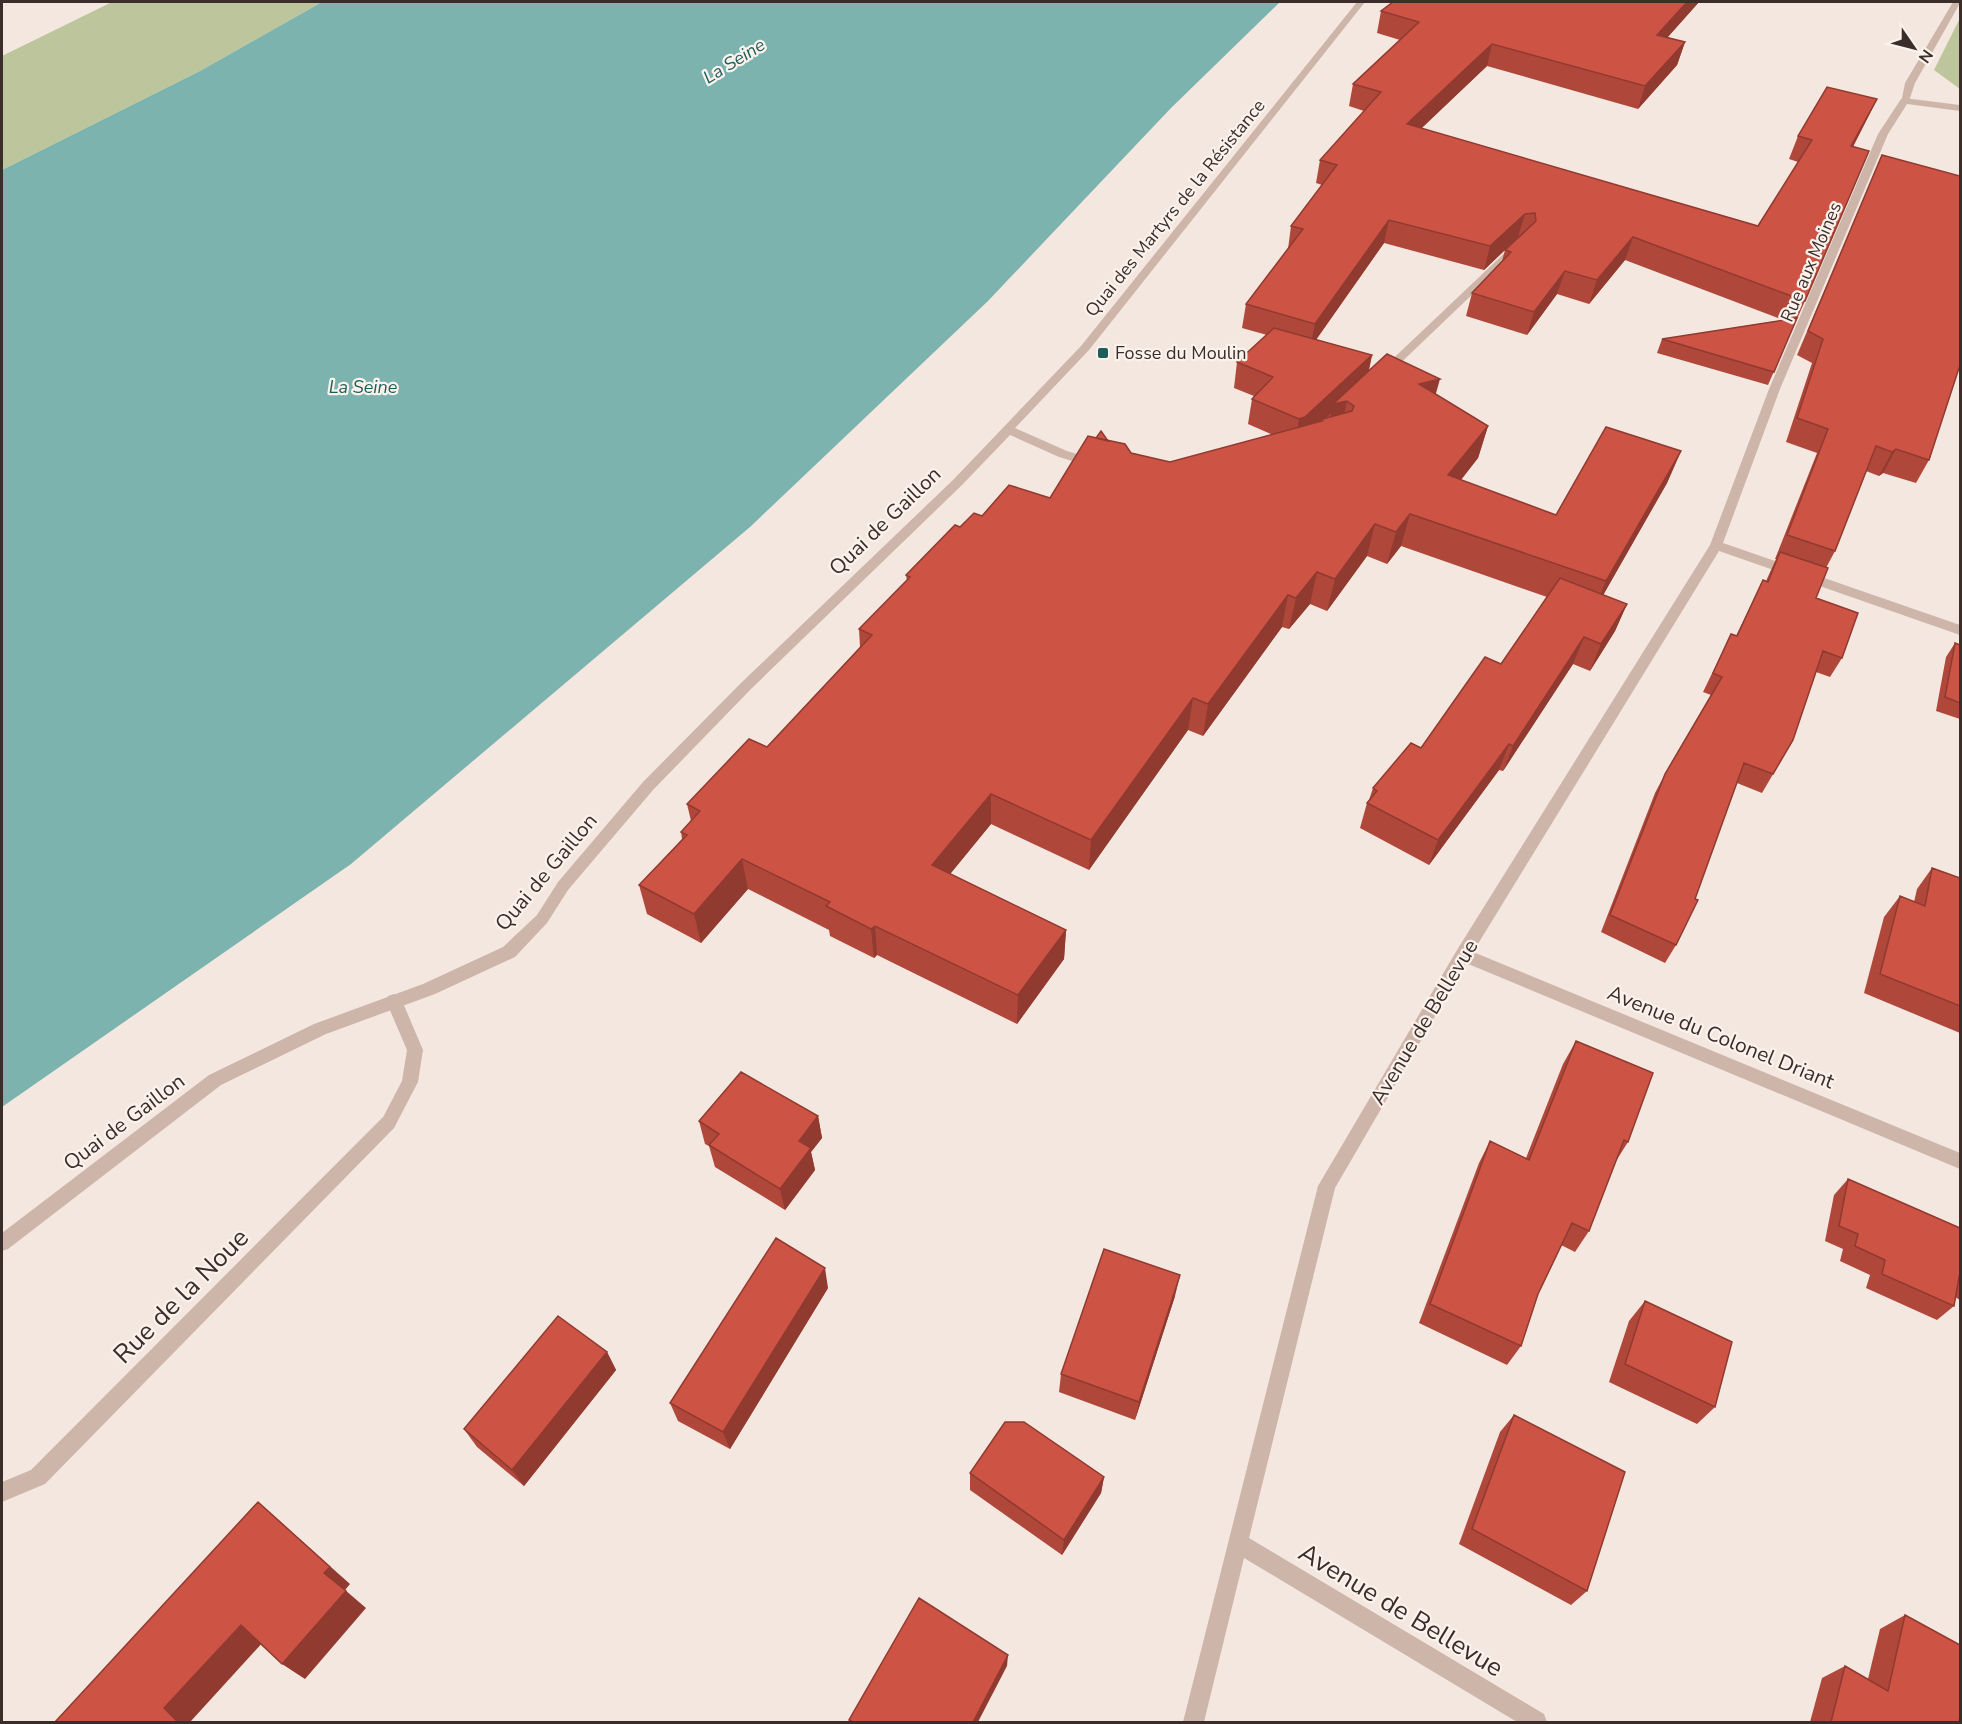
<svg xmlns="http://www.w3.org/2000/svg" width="1962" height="1724" font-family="'Nunito Sans',sans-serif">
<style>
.green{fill:#bdc59d}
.water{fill:#7cb3ae}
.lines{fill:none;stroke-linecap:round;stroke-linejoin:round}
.lane{fill:#ceb5aa;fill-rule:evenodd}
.street{fill:#ceb5aa;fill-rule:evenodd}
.wall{fill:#b0473b}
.shaded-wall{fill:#903a30}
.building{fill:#cd5345;stroke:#903a30;stroke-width:1.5}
.poi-dot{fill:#1c5f5a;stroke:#fbf2ec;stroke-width:2}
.labels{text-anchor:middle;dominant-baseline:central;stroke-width:4.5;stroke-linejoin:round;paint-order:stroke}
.far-water-label{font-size:18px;font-style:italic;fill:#1c5f5a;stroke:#fbf2ec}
.far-street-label{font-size:18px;fill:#3b2d2a;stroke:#fbf2ec}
.far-poi-label{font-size:18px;fill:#3b2d2a;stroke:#fbf2ec;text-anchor:start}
.street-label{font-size:21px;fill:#3b2d2a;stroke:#fbf2ec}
.near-street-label{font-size:26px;fill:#3b2d2a;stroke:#fbf2ec}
</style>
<rect width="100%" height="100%" fill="#f4e7df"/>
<path class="green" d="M112 2H322L200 71 2 170V56Z
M1960 18V89L1934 70Z"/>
<path class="water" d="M322 2H1280L1171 108 988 301 750 527 351 864 2 1107V170L200 71Z"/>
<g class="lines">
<path class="lane" d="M1953 2H1960V3L1915 83 1909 101 1901 103 1905 83Z
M394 994 400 996 423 1050 418 1082 394 1128 388 1131 382 1128 380 1123 402 1081 407 1050 386 1001 388 996Z"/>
<path class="street" d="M1357 2H1365L1089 350 1015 428 1067 451 1097 460V466L1093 467 1059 457 1010 435 962 485 751 689 653 790 568 890 547 923 515 957 435 994 326 1034 221 1085 8 1249 2 1251V1233L209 1075 314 1024 423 984 503 947 537 915 558 882 643 782 741 683 954 479 1081 346Z
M1904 98 1960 105V111L1907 104 1888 134 1780 389 1723 543 1960 625V635L1719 551 1473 952 1960 1153V1169L1466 963 1335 1188 1249 1538 1544 1714 1547 1722H1517L1244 1558 1204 1722H1183L1318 1186 1457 950 1710 545 1769 389 1878 134 1901 99Z
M1513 245 1522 247 1388 375H1380V371Z
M388 1115 394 1118 396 1123 394 1128 45 1484 2 1502V1482L31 1470 382 1118Z"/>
</g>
<path class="wall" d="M1393 2H1699L1667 38 1685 42 1677 65 1638 109 1487 66 1421 128 1758 226 1798 162 1789 159 1798 136 1877 99 1853 147 1805 301 1768 385 1657 353 1662 339 1783 320 1625 260 1589 304 1557 294 1527 335 1466 316 1472 293 1502 261 1505 250 1519 237 1484 270 1384 243 1316 340 1372 355 1369 371 1436 394 1488 426 1478 458 1461 480 1556 515 1681 451 1667 483 1603 595 1627 604 1615 631 1590 671 1573 664 1503 771 1499 770 1429 865 1360 828 1367 803 1369 800 1373 788 1421 748 1501 664 1547 597 1401 546 1387 564 1367 556 1327 611 1310 604 1289 629 1282 627 1203 736 1188 730 1089 870 991 824 950 874 1066 930 1064 959 1017 1024 877 955 874 958 830 936 829 930 748 889 701 943 647 914 639 885 682 839 681 832 691 821 687 804 767 747 860 647 859 629 907 581 906 575 960 527 982 516 1050 498 1108 441 1131 453 1170 462 1273 435 1248 424 1252 399 1254 396 1234 388 1237 362 1267 335 1242 328 1246 304 1288 249 1291 226 1322 185 1316 183 1320 160 1364 111 1349 106 1353 84 1400 40 1377 33 1381 11Z
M1882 155 1959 176 1960 172V365L1929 460 1916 483 1883 473 1879 476 1866 471 1835 551 1826 568 1816 598 1842 658 1830 677 1816 672 1793 740 1762 793 1737 783 1676 945 1665 963 1601 932 1655 793 1665 774 1711 695 1703 692 1731 634 1736 636 1763 580 1766 581 1776 559H1775L1817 453 1786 442 1812 363 1797 355Z
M1955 643 1960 645V719L1936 711 1946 657Z
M1932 868 1960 878V1033L1864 993 1884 917 1900 896 1914 902 1917 889Z
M1576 1041 1628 1142 1616 1161 1589 1231 1575 1252 1561 1245 1538 1294 1521 1346 1507 1365 1419 1323 1479 1163 1490 1141 1526 1158 1563 1064Z
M818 1116 822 1138 811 1152 815 1170 785 1210 715 1167 709 1146 705 1144 699 1121Z
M1848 1179 1960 1228V1300L1955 1297 1954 1306 1937 1320 1866 1288 1870 1275 1840 1261 1843 1249 1825 1241 1834 1195Z
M828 1288 730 1449 678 1421 670 1403Z
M1175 1296 1135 1420 1059 1392 1061 1374Z
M1645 1301 1715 1407 1697 1424 1609 1382 1629 1321Z
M607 1352 616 1370 524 1486 477 1447 464 1429Z
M1514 1415 1587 1591 1571 1605 1459 1544 1500 1432Z
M970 1473 1104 1477 1101 1493 1062 1555 970 1490Z
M1905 1615 1960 1645V1722H1810L1822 1678 1845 1666 1868 1679 1880 1629Z"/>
<path class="shaded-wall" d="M1687 2H1699L1649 58 1657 35Z
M1685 42 1677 65 1638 109 1645 86Z
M1492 44 1487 66 1402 147 1407 124Z
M1877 99 1866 121 1841 169 1851 146Z
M1525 214 1518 237 1484 270 1490 246Z
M1389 220 1384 243 1310 348 1315 324Z
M1633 237 1625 260 1589 304 1597 280Z
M1565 271 1557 294 1527 335 1534 312Z
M1372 355 1366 380 1347 401 1340 433 1327 436 1331 413 1322 422 1319 420 1318 426 1295 444 1299 419Z
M1440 379 1431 411 1419 384Z
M1488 426 1478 458 1439 507 1448 475Z
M1896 449 1883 473 1879 476 1892 452Z
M1681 451 1667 483 1593 613 1606 581Z
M1410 514 1401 546 1387 564 1396 532Z
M1375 524 1367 556 1327 611 1335 579Z
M1317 572 1310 604 1289 629 1296 598Z
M1288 595 1282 627 1203 736 1208 704Z
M1627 604 1615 631 1590 671 1601 644Z
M1584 637 1573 664 1503 771 1513 746Z
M1193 698 1188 730 1089 870 1091 840Z
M1509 744 1499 770 1429 865 1438 840Z
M991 794V824L933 895 932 865Z
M742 859 748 889 701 943 694 914Z
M875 926 877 955 874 958 871 929Z
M1066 930 1064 959 1017 1024 1018 995Z
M818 1116 822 1138 811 1152 815 1170 785 1210 780 1189 799 1141Z
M825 1268 828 1288 730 1449 723 1432Z
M1180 1275 1175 1296 1135 1420 1139 1402Z
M607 1352 616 1370 524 1486 512 1470Z
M1104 1477 1101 1493 1062 1555 1064 1540Z
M258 1502 350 1584 345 1590 366 1608 305 1679 282 1664Z
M241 1625 264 1641 191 1721 192 1722H178L164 1708Z
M1008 1655 1007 1666 978 1722H973Z"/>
<path class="building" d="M1393 2H1687L1657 35 1685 42 1645 86 1492 44 1407 124 1758 226 1812 140 1798 136 1827 87 1877 99 1851 146 1869 151 1805 301 1633 237 1597 280 1565 271 1534 312 1472 293 1511 252 1505 250 1536 221 1535 213 1525 214 1490 246 1389 220 1315 324 1246 304 1303 229 1291 226 1337 165 1320 160 1381 92 1353 84 1419 22 1381 11Z
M1882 155 1960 176V365L1929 460 1896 449 1892 452 1876 446 1835 551 1787 535 1828 429 1797 418 1823 339 1808 331Z
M1797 318 1774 372 1662 339Z
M1274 328 1372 355 1305 417 1299 419 1252 399 1273 377 1237 362Z
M1387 354 1440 379 1419 384 1488 426 1448 475 1556 515 1606 427 1681 451 1606 581 1410 514 1396 532 1375 524 1335 579 1317 572 1296 598 1288 595 1208 704 1193 698 1091 840 991 794 932 865 1066 930 1018 995 875 926 871 929 826 906 830 902 742 859 694 914 639 885 687 835 681 832 700 811 687 804 749 739 767 747 872 635 859 629 910 577 906 575 955 525 960 527 974 513 982 516 1009 485 1050 498 1088 436 1125 444 1131 453 1170 462 1322 421 1319 420 1352 411 1354 406 1347 401 1333 404Z
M1101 431 1108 441 1096 438Z
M1780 552 1828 568 1816 598 1858 613 1842 658 1823 651 1793 740 1773 774 1744 763 1695 899 1698 900 1676 945 1610 915 1665 774 1722 677 1713 673 1731 634 1737 636 1763 580 1768 582Z
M1560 578 1627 604 1601 644 1584 637 1513 746 1509 744 1438 840 1367 803 1377 791 1373 788 1411 743 1421 748 1485 657 1501 664Z
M1955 643 1960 645V703L1945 697Z
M1932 868 1960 878V1006L1880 974 1900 896 1925 906Z
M1576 1041 1653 1073 1628 1142 1624 1140 1589 1231 1572 1223 1538 1294 1521 1346 1430 1304 1490 1141 1529 1160Z
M741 1072 818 1116 799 1141 811 1148 780 1189 709 1145 719 1134 699 1121Z
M1848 1179 1960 1228V1278L1959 1277 1954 1306 1882 1274 1885 1260 1855 1246 1858 1234 1839 1226Z
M776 1238 825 1268 723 1432 670 1403Z
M1104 1249 1180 1275 1139 1402 1061 1374Z
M1645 1301 1732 1342 1715 1407 1625 1364Z
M558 1316 607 1352 512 1470 464 1429Z
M1514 1415 1625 1472 1587 1591 1472 1529Z
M1005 1422H1024L1104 1477 1064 1540 970 1473Z
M258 1502 330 1567 324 1573 346 1591 282 1664 241 1625 164 1708 178 1722H55Z
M919 1598 1008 1655 973 1722H853L849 1720Z
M1905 1615 1960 1645V1717L1959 1722H1831L1845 1666 1888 1691Z"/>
<rect class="poi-dot" x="1097" y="347" width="12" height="12" rx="3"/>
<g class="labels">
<g class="far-water-label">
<text transform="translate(734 61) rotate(-32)">La Seine</text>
<text x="363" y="387">La Seine</text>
</g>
<g class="far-street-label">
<text transform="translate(1175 208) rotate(-51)">Quai des Martyrs de la Résistance</text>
<text transform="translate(1811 262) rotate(-67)">Rue aux Moines</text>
</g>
<g class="far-poi-label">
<text x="1115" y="353">Fosse du Moulin</text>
</g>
<g class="street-label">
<text transform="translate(885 521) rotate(-44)">Quai de Gaillon</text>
<text transform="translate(546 872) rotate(-50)">Quai de Gaillon</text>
<text transform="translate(1424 1022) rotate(-59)">Avenue de Bellevue</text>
<text transform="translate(1721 1037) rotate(22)">Avenue du Colonel Driant</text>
<text transform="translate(124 1122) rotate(-37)">Quai de Gaillon</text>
</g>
<g class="near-street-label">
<text transform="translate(181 1296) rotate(-45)">Rue de la Noue</text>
<text transform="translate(1401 1610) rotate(31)">Avenue de Bellevue</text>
</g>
</g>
<rect width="1962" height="1724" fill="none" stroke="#3b2d2a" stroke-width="6"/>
<g transform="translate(1914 48) rotate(125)" stroke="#fbf2ec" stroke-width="4.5" paint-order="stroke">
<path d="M0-4.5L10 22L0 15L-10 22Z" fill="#3b2d2a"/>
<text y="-9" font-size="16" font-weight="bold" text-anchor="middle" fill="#3b2d2a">N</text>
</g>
</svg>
